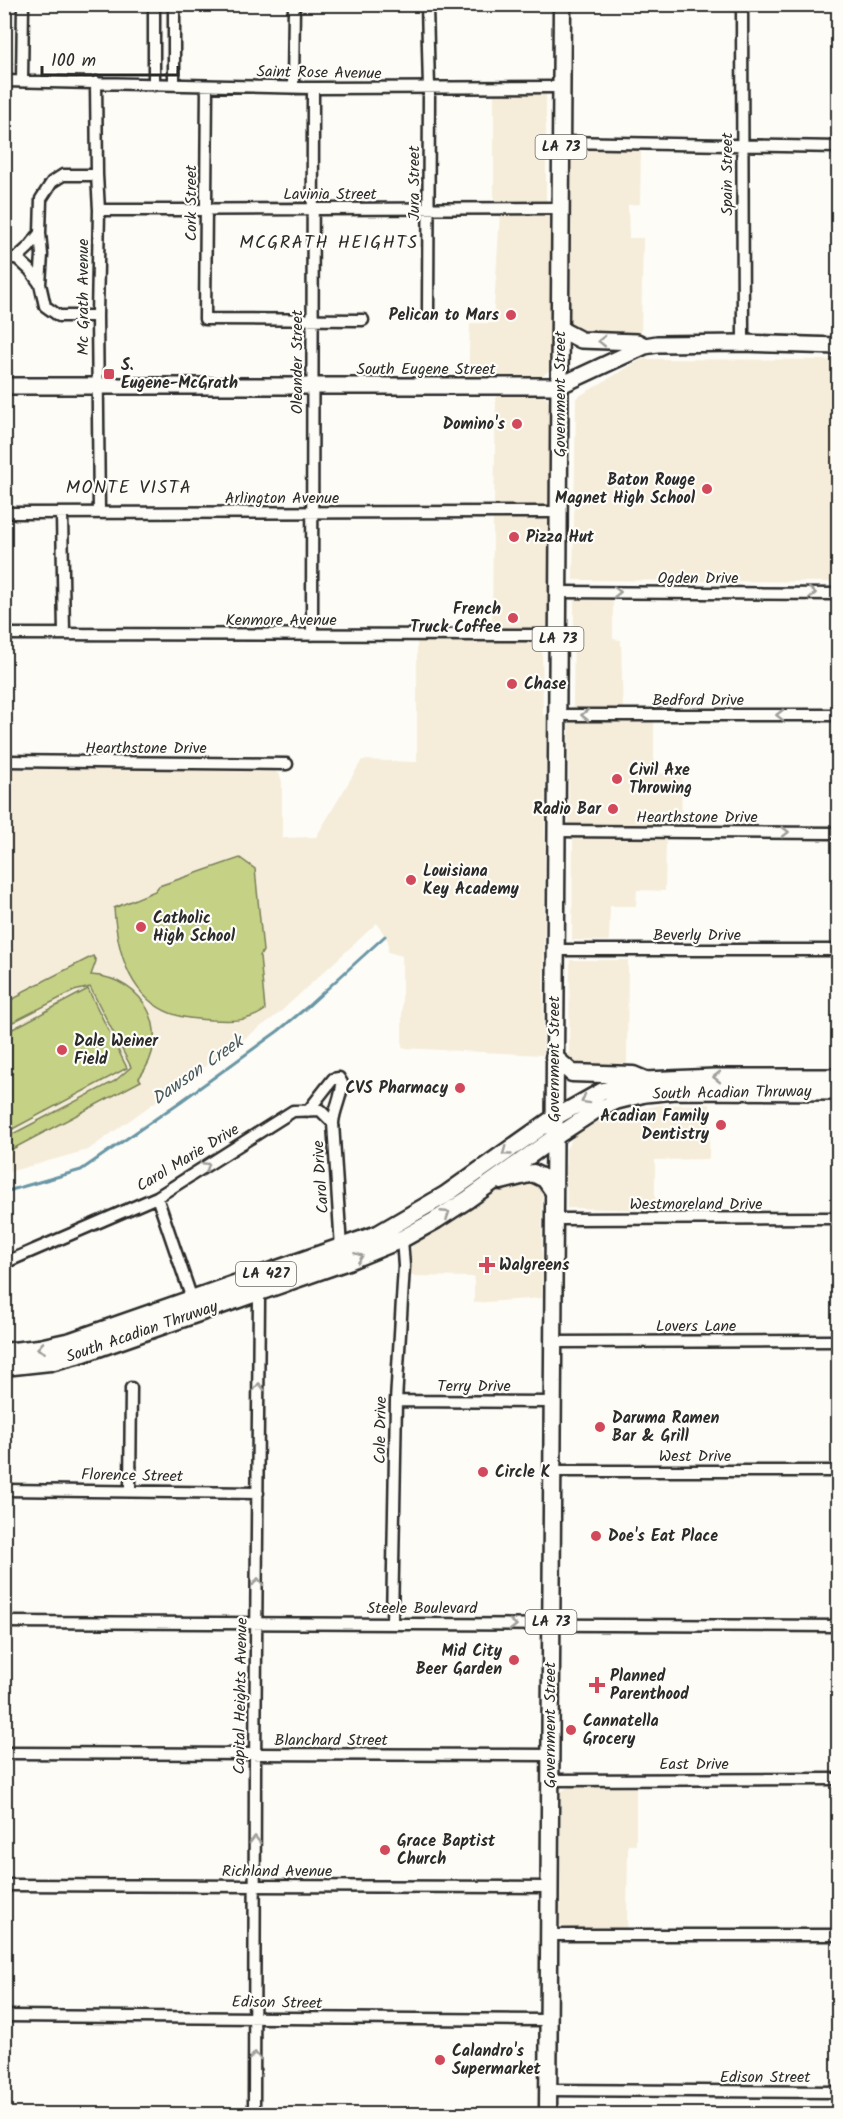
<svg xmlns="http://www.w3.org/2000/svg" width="843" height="2119" font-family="Kalam,sans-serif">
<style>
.built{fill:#f5edda}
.green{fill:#c5d185;stroke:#787e58;stroke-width:1.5}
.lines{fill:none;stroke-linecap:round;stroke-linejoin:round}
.stream{stroke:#6996a4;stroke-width:3}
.street-casing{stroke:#2b2b2b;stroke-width:15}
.secondary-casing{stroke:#2b2b2b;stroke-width:20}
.primary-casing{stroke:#2b2b2b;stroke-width:21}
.street{stroke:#fdfcf7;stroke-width:10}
.secondary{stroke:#fdfcf7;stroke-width:15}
.primary{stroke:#fdfcf7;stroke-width:16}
.oneway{stroke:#9e9e9b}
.poi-dot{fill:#d1495b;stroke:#fdfcf7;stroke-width:2}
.labels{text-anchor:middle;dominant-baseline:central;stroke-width:4.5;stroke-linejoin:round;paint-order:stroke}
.shield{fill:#fdfcf7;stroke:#6a6a68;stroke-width:1.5}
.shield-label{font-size:15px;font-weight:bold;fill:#2b2b2b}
.street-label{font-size:16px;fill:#2b2b2b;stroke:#fdfcf7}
.poi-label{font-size:16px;font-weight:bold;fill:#2b2b2b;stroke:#fdfcf7;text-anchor:start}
.neighbourhood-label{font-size:18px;letter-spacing:1.5px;fill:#2b2b2b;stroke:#fdfcf7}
.water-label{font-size:18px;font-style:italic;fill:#45585d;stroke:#fdfcf7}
</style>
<rect width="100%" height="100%" fill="#fdfcf7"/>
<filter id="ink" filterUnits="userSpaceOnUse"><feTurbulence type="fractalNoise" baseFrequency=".0167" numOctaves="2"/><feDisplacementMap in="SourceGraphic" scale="12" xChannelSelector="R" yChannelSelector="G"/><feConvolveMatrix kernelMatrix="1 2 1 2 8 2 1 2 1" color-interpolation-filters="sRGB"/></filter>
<g filter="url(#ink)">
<path class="built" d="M546 93V204H494V94Z
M576 149H641L640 204 628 205 629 238H643L641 336 576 333 569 324 570 157Z
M500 213H554L551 369 539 379 468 380 470 323H493Z
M642 359 838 360V582L573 580 576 398Z
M496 395H540L547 398 549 402 553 507H494Z
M493 519 544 518 548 521 549 630H492Z
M613 598V639L621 640 623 712 573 709 574 599Z
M417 638 542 641 543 715 546 716 543 1055 402 1048V956L388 952V941L377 923 277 1015 88 1150 5 1173V769H271L279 774 282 781V838L316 837 362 760 417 762Z
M654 719V773L682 774 681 838 569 825V721Z
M573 837 666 839 665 891 637 890 636 906H610L609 941 572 940Z
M570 960H628L627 1064 573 1065 569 1062Z
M710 1104 709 1159 655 1160V1210L567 1208 566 1149 574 1136 606 1116 660 1105Z
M526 1177 542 1182V1298L474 1303V1277L408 1276 413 1239 493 1190Z
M576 1784 636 1785V1845H628L627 1929 578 1931 560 1925 561 1791Z"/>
<path class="green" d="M240 858 255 869 263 951 260 956 265 1010C249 1022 230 1021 211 1020 200 1019 189 1019 179 1016 130 1003 117 952 114 908L155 891 159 886Z
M93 956 96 961 91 975C145 978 174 1033 139 1078L141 1081 5 1153V1138L115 1081 131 1067 90 987 74 991 5 1026V1003L21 995 20 993Z
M88 989 127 1068 5 1133V1033Z"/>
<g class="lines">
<path class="stream" d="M4 1192 81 1170 180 1102 278 1031 306 1008 385 936"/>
<defs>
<path id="street" d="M154 4V85
M174 4V85
M427 4 429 89 428 314
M742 4 743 343
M4 81 313 88 562 87
M22 81 23 4
M96 82 97 175 99 210 97 316 99 513
M207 86 205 319 363 320
M293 88 294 4
M561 142 838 147
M99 210 561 208
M40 233 42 255 40 284
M4 258H17L29 247 40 233 41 199 52 182 63 175H97
M17 258 30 270 40 284 45 306 59 316H97
M4 513 559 512
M62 514 64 634
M558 592 838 594
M4 634 558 635
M312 635 313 88
M557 715H838
M4 761 287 764
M556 831 838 833
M555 950H838
M308 1111 333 1079 339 1078 342 1083C342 1097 334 1109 333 1123
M157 1197 194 1305
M554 1219 838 1218
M4 1263 157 1197 293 1111 320 1110 333 1123 341 1248
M253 1289 259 1298 255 1766 254 2114
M553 1342 838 1341
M396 1401 552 1402
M552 1471H838
M4 1490 258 1493
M130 1490 131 1388
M4 1622 838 1626
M392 1622 396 1401 404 1266 402 1239
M4 1753 550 1755
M550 1780 838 1779
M4 1885 549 1887
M549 1935H838
M4 2016 548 2020
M548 2090 838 2092"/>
<path id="secondary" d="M560 329 581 340 637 342 645 346
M4 386H559L645 346 657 344 743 343 838 346
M554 1118 602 1091 645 1080 715 1077H838
M554 1138 595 1111 617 1101 645 1094 676 1091 838 1092"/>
<path id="primary" d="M554 1057 572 1073 633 1075 645 1080
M501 1181 533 1173 545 1179 554 1192
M4 1352 39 1348 71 1341 378 1234 445 1195 554 1118
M4 1367 50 1362 84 1353 348 1261 402 1239 436 1220 467 1200 554 1138
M548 2114 562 4"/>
</defs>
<use href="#street" class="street-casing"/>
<use href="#secondary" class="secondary-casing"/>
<use href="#primary" class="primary-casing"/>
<use href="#street" class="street"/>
<use href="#secondary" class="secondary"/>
<use href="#primary" class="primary"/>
</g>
<defs><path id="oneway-chevron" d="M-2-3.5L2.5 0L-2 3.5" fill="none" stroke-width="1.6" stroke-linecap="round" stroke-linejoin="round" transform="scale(1.5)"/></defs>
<g class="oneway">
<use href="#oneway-chevron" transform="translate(602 341) rotate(-179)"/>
<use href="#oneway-chevron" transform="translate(617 592)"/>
<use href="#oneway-chevron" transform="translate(812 593)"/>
<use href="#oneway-chevron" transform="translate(585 715) rotate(-180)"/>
<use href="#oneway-chevron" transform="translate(780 715) rotate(-180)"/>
<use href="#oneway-chevron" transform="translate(785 832)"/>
<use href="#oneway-chevron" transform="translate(717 1077) rotate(180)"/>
<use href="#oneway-chevron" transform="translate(585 1100) rotate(151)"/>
<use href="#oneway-chevron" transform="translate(506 1152) rotate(144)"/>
<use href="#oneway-chevron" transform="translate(206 1166) rotate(-32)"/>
<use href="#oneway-chevron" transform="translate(446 1214) rotate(-33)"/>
<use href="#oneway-chevron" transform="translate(359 1257) rotate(-21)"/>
<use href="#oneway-chevron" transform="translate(41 1348) rotate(171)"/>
<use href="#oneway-chevron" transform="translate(259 1387) rotate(-90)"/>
<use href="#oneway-chevron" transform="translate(258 1582) rotate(-90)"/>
<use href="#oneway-chevron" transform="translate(513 1625) rotate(1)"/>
<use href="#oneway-chevron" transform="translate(255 1840) rotate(-90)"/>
<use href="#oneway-chevron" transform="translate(255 2056) rotate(-89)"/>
</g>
</g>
<g class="poi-dot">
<circle cx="511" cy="315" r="6"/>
<rect x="103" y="368" width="12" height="12" rx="3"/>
<circle cx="517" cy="424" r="6"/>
<circle cx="707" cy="489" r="6"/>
<circle cx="514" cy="537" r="6"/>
<circle cx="513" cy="618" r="6"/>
<circle cx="512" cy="684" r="6"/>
<circle cx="617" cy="779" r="6"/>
<circle cx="613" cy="809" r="6"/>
<circle cx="411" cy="880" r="6"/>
<circle cx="141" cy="927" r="6"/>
<circle cx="62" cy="1050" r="6"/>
<circle cx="460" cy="1088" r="6"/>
<circle cx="721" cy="1125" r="6"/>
<path d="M484 1256h6v6h6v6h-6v6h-6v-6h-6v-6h6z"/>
<circle cx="600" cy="1427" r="6"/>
<circle cx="483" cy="1472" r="6"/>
<circle cx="596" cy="1536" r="6"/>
<circle cx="514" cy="1660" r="6"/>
<path d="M594 1676h6v6h6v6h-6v6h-6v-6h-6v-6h6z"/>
<circle cx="571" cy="1730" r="6"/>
<circle cx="385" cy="1850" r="6"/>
<circle cx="440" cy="2060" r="6"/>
</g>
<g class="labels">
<g class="shield">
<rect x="535.5" y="135" width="51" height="24" rx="4.5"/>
<rect x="532.5" y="627" width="51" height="24" rx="4.5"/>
<rect x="236" y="1262" width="60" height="24" rx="4.5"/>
<rect x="525.5" y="1610" width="51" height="24" rx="4.5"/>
</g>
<g class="shield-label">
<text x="561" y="147">LA 73</text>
<text x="558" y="639">LA 73</text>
<text x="266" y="1274">LA 427</text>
<text x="551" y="1622">LA 73</text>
</g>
<g class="street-label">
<text transform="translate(319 73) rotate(1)">Saint Rose Avenue</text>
<text transform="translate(727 174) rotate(-90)">Spain Street</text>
<text transform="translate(414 183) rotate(-90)">Jura Street</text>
<text x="330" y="194">Lavinia Street</text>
<text transform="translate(191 203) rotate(-90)">Cork Street</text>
<text transform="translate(83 297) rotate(-90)">Mc Grath Avenue</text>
<text transform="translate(297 362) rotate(-90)">Oleander Street</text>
<text x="426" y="369">South Eugene Street</text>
<text transform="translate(560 394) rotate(-90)">Government Street</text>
<text x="282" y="498">Arlington Avenue</text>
<text x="698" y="578">Ogden Drive</text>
<text x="281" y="620">Kenmore Avenue</text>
<text x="698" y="700">Bedford Drive</text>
<text x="146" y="748">Hearthstone Drive</text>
<text x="697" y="817">Hearthstone Drive</text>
<text x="697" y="935">Beverly Drive</text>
<text transform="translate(554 1059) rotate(-90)">Government Street</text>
<text transform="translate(732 1093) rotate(-1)">South Acadian Thruway</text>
<text transform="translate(188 1158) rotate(-31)">Carol Marie Drive</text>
<text transform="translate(321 1177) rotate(-94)">Carol Drive</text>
<text x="696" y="1204">Westmoreland Drive</text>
<text x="696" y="1326">Lovers Lane</text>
<text transform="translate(142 1332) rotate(-19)">South Acadian Thruway</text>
<text x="474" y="1386">Terry Drive</text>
<text transform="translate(381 1430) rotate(-89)">Cole Drive</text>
<text x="695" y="1456">West Drive</text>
<text transform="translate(132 1476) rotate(1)">Florence Street</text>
<text x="422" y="1608">Steele Boulevard</text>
<text transform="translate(241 1696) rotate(-89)">Capital Heights Avenue</text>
<text transform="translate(550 1725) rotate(-90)">Government Street</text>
<text x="331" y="1740">Blanchard Street</text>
<text x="694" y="1764">East Drive</text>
<text x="277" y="1871">Richland Avenue</text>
<text transform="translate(277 2003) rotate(1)">Edison Street</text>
<text x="765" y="2077">Edison Street</text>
</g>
<g class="poi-label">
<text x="499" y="315" text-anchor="end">Pelican to Mars</text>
<text x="121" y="365">S.<tspan x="121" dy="18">Eugene-McGrath</tspan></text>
<text x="505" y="424" text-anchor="end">Domino's</text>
<text x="695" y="480" text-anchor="end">Baton Rouge<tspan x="695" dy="18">Magnet High School</tspan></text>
<text x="526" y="537">Pizza Hut</text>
<text x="501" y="609" text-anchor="end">French<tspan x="501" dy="18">Truck Coffee</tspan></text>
<text x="524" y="684">Chase</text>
<text x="629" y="770">Civil Axe<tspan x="629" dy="18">Throwing</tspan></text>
<text x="601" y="809" text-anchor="end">Radio Bar</text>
<text x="423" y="871">Louisiana<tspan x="423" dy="18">Key Academy</tspan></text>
<text x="153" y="918">Catholic<tspan x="153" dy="18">High School</tspan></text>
<text x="74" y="1041">Dale Weiner<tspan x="74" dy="18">Field</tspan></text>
<text x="448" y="1088" text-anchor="end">CVS Pharmacy</text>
<text x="709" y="1116" text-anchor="end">Acadian Family<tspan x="709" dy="18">Dentistry</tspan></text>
<text x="499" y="1265">Walgreens</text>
<text x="612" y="1418">Daruma Ramen<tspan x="612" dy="18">Bar &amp; Grill</tspan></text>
<text x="495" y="1472">Circle K</text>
<text x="608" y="1536">Doe's Eat Place</text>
<text x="502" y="1651" text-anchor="end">Mid City<tspan x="502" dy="18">Beer Garden</tspan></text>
<text x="610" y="1676">Planned<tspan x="610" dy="18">Parenthood</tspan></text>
<text x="583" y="1721">Cannatella<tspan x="583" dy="18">Grocery</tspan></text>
<text x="397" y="1841">Grace Baptist<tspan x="397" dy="18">Church</tspan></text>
<text x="452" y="2051">Calandro's<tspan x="452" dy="18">Supermarket</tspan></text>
</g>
<g class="neighbourhood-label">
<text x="329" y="243">MCGRATH HEIGHTS</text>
<text x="129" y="488">MONTE VISTA</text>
</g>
<g class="water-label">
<text transform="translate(198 1071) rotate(-35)">Dawson Creek</text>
</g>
</g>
<rect width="843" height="2119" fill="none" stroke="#fdfcf7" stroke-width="24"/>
<rect x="12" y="12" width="819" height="2095" fill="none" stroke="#2b2b2b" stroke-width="2" filter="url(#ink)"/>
<path d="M42 66v9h136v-9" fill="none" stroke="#2b2b2b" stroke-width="3"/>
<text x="51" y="66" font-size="18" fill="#2b2b2b" stroke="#fdfcf7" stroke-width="4.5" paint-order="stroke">100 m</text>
</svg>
